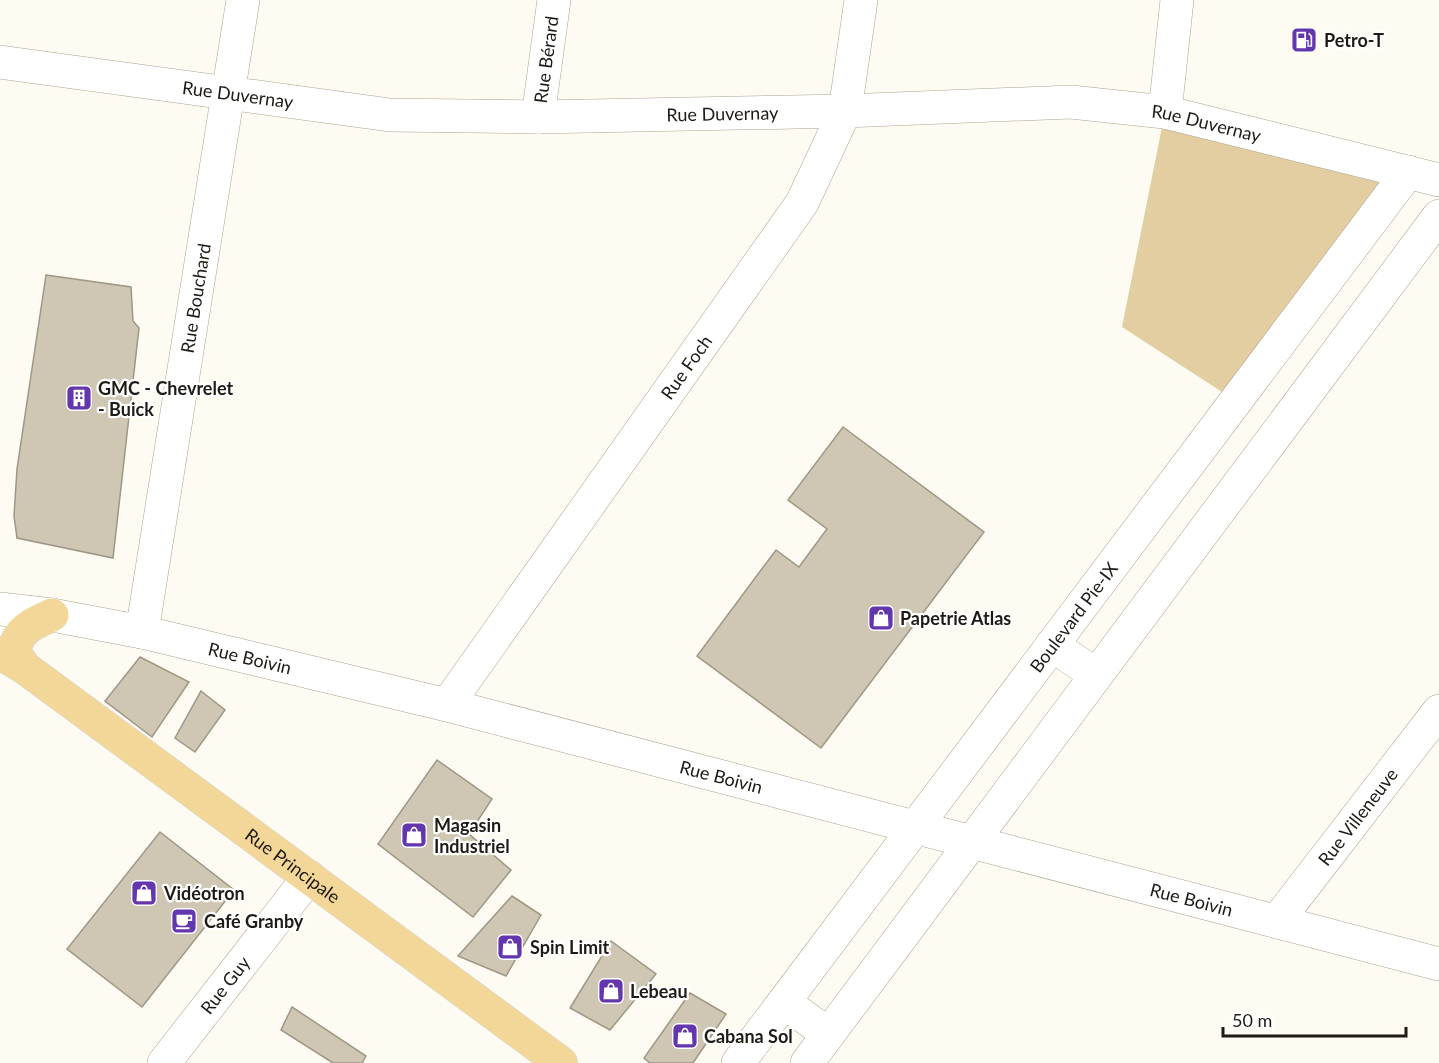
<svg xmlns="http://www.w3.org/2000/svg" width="1439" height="1063" font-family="Lato,sans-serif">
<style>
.green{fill:#e3cea1}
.building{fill:#cfc6b4;stroke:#9f9685;stroke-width:1.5}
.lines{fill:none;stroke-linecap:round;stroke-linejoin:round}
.minor-casing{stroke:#aca392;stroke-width:34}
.major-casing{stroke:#d6d6d5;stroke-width:34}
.minor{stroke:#fff;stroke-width:33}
.major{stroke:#f3d798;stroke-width:33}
.labels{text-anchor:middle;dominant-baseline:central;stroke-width:4.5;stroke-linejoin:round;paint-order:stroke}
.poi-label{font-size:18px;font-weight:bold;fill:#1e1b15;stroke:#fff;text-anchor:start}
.street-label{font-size:18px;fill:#1e1b15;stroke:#fff}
</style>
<rect width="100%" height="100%" fill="#fefbf3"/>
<path class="green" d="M1165 112 1408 172 1236 401 1122 327Z"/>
<path class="building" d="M46 275 131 287 133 321 139 328 113 558 17 538 14 516 17 469Z
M843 427 984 532 821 748 697 656 776 550 799 567 827 529 788 500Z
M140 657 189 682 152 737 105 701Z
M201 691 225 710 195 752 175 738Z
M437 760 492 799 469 834 511 870 473 917 378 844Z
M160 832 234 890 142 1007 67 949Z
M512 896 541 915 506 976 458 956Z
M611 941 656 974 610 1030 570 1008Z
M690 993 726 1014 693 1063H650L644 1058Z
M292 1007 366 1056 362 1063H333L281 1030Z"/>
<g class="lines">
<defs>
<g id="minor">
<path id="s1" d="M0 62 390 115 538 117 845 111 1071 102 1165 112 1439 180"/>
<path d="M1165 112 1177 0"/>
<path id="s2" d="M538 117 554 0"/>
<path id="s3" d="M0 609 52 615 142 632 447 705 1439 964"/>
<path id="s4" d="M142 632 243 0"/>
<path d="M1052 645 1096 675"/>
<path id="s5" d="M447 705 802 203 845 111 861 0"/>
<path id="s6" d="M1277 921 1439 711"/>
<path d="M784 1002 828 1034"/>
<path id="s7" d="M164 1063 309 877"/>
<path id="s8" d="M738 1063 1408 172"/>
<path d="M807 1063 1439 216"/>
</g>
<g id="major">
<path id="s9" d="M0 653 25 668 561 1063"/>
<path d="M25 668 14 652C18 629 32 624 52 615"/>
</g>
</defs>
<use href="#minor" class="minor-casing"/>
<use href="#major" class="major-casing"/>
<use href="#minor" class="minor"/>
<use href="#major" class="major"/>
</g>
<defs>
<symbol id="fuel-square" viewBox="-11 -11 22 22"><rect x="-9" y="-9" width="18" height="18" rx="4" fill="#6336ae" stroke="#fff"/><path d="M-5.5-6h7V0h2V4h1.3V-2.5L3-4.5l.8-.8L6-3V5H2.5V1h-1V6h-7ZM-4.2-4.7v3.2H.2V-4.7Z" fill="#fff"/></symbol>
<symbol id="building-square" viewBox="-11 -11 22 22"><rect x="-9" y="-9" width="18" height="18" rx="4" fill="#6336ae" stroke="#fff"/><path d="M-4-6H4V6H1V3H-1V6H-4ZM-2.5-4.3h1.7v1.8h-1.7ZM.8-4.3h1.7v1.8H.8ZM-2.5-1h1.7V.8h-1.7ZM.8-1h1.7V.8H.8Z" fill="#fff"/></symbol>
<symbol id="shop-square" viewBox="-11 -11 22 22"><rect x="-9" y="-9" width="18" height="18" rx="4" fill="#6336ae" stroke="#fff"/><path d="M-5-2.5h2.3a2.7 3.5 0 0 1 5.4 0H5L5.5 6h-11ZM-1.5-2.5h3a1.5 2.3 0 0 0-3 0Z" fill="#fff"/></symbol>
<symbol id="cafe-square" viewBox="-11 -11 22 22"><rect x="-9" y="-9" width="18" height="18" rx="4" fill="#6336ae" stroke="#fff"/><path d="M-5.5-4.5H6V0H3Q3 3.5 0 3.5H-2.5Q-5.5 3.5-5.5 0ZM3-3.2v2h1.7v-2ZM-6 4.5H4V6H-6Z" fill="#fff"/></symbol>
</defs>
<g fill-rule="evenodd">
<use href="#fuel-square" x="1289" y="25" width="30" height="30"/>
<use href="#building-square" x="64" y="383" width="30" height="30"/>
<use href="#shop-square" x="866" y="603" width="30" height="30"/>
<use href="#shop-square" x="399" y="820" width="30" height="30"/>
<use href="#shop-square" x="129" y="878" width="30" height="30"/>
<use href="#cafe-square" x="169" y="906" width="30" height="30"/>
<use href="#shop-square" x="495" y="932" width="30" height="30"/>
<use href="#shop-square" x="596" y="976" width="30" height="30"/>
<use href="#shop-square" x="670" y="1021" width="30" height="30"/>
</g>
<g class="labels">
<g class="poi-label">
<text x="1324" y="40">Petro-T</text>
<text x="98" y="388">GMC - Chevrelet<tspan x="98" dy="21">- Buick</tspan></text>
<text x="900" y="618">Papetrie Atlas</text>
<text x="434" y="825">Magasin<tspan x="434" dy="21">Industriel</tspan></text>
<text x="164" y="893">Vidéotron</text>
<text x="204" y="921">Café Granby</text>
<text x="530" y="947">Spin Limit</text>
<text x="630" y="991">Lebeau</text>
<text x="704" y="1036">Cabana Sol</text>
</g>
<g class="street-label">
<text stroke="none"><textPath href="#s2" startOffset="58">Rue Bérard</textPath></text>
<text stroke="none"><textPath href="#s1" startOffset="240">Rue Duvernay</textPath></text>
<text stroke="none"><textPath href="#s1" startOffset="726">Rue Duvernay</textPath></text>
<text stroke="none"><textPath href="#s1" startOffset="1212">Rue Duvernay</textPath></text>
<text stroke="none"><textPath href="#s4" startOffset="338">Rue Bouchard</textPath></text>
<text stroke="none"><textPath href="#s5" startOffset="414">Rue Foch</textPath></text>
<text stroke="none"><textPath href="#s8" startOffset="558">Boulevard Pie-IX</textPath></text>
<text stroke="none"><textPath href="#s3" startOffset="255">Rue Boivin</textPath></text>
<text stroke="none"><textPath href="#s3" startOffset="741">Rue Boivin</textPath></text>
<text stroke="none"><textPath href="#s6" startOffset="132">Rue Villeneuve</textPath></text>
<text stroke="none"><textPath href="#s9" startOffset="362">Rue Principale</textPath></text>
<text stroke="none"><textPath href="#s3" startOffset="1227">Rue Boivin</textPath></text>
<text stroke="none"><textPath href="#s7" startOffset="99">Rue Guy</textPath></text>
</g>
</g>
<path d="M1223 1027v9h183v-9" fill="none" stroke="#1e1b15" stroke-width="3"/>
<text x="1232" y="1027" font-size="18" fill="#1e1b15" stroke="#ffffff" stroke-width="4.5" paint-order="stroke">50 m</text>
</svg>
